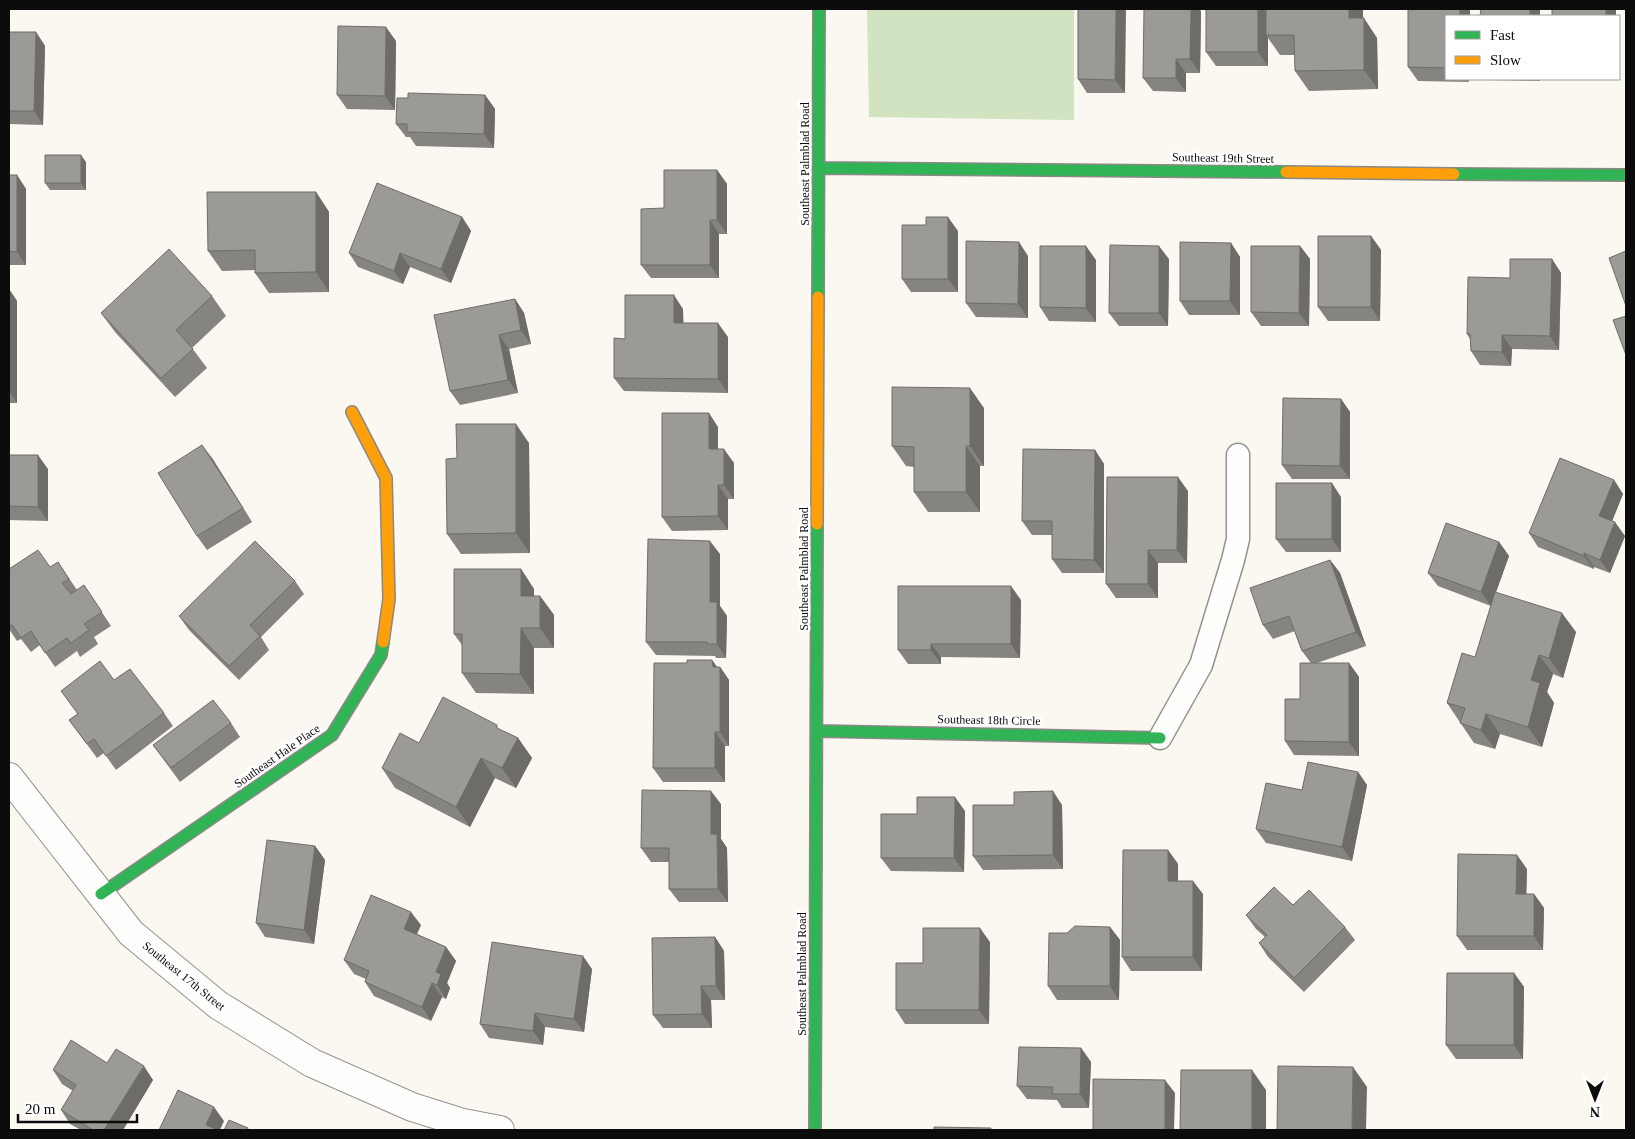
<svg xmlns="http://www.w3.org/2000/svg" width="1635" height="1139" font-family="Georgia,serif">
<style>
.forest{fill:#d2e3c2}
.lines{fill:none;stroke-linecap:round;stroke-linejoin:round}
.lane-casing{stroke:#93928f;stroke-width:25}
.street-casing{stroke:#93928f;stroke-width:30}
.fast-casing{stroke:#8a8985;stroke-width:14}
.slow-casing{stroke:#8a8985;stroke-width:14}
.lane{stroke:#fefefd;stroke-width:22}
.street{stroke:#fefefd;stroke-width:28}
.fast{stroke:#30b455;stroke-width:11}
.slow{stroke:#ff9f0a;stroke-width:11}
.wall{fill:#868481}
.shaded-wall{fill:#6d6c69}
.building{fill:#9c9a96;stroke:#6d6c69}
.labels{text-anchor:middle;dominant-baseline:central;stroke-width:5;stroke-linejoin:round;paint-order:stroke}
.street-label{font-size:12px;fill:#0c0c0c;stroke:#fff}
</style>
<rect width="100%" height="100%" fill="#faf8f0"/>
<path class="forest" d="M867 9H1074V120L869 117Z"/>
<g class="lines">
<defs>
<path id="lane" d="M1160 738 1201 665 1233 560 1238 539V455"/>
<path id="street" d="M9 777 131 933 218 1005 312 1063 412 1107 463 1123 500 1130"/>
<path id="fast" d="M819 168 1286 172
M1454 174 1626 175
M818 297 819 9
M817 731 1160 738
M101 894 332 735 381 655 383 642
M815 1130 817 524"/>
<path id="slow" d="M1286 172 1454 174
M352 412 386 478 389 599 383 642
M817 524 818 297"/>
</defs>
<use href="#lane" class="lane-casing"/>
<use href="#street" class="street-casing"/>
<use href="#fast" class="fast-casing"/>
<use href="#slow" class="slow-casing"/>
<use href="#lane" class="lane"/>
<use href="#street" class="street"/>
<use href="#fast" class="fast"/>
<use href="#slow" class="slow"/>
</g>
<path class="wall" d="M1078 9 1125 93H1087L1078 79Z
M1206 9 1363 18 1377 38 1378 89 1309 91 1295 71V55H1280L1268 38V66H1216L1206 52Z
M1201 11 1200 73H1186V92L1153 91 1143 78Z
M1446 16V79H1469V82L1418 81 1408 67Z
M9 32H36L45 46 43 125 9 124Z
M396 41 395 110 347 109 337 95Z
M1489 79H1540V81L1490 80Z
M485 95 495 109 494 148 416 146 410 137H406L396 124Z
M86 162V190H50L45 183Z
M717 170 727 184V234H719V278H651L641 265 664 208Z
M9 175H17L26 189V265H9Z
M316 192 329 212V292L269 293 255 273V270L222 271 208 251Z
M462 217 471 231 451 283 410 267 403 284 358 267 349 253Z
M958 231V292H911L902 279Z
M1371 236 1381 250 1380 321H1328L1318 307Z
M1231 243 1240 257V315H1189L1180 301Z
M1300 246 1310 259 1309 326H1261L1251 312Z
M1028 256V318L976 317 966 303Z
M1169 259 1168 326H1119L1109 313Z
M1552 259 1561 273 1559 350 1512 349 1511 366 1480 365 1471 351 1470 339 1467 334 1510 278Z
M1096 260V322L1049 321 1040 307Z
M9 289 17 301V403H9Z
M212 296 226 316 192 348 207 368 175 397 115 332 101 313Z
M515 299 524 313 531 344 509 349 518 393 460 405 450 391Z
M683 309V323L728 337V393L624 391 614 378 625 339Z
M1341 399 1350 412V479H1292L1282 465Z
M984 408V466H980V512H928L914 492V467L906 466 892 446Z
M718 427V449L734 463V499H728V530L672 531 662 517Z
M529 443 530 553 461 554 447 534 457 458Z
M1095 450 1104 464V573H1062L1052 559V535H1032L1022 521Z
M9 455 48 469V521L9 520Z
M212 458 252 522 207 550 197 536Z
M1614 480 1623 494 1612 521 1625 536 1610 573 1594 567V569L1538 547 1529 533Z
M1188 491 1187 563H1158V598H1116L1106 584Z
M1341 497V552H1286L1276 539Z
M1499 542 1509 556 1496 592 1576 632 1563 678 1553 674 1547 692 1554 703 1542 747 1500 734 1495 749 1474 743 1447 703 1475 657 1491 606 1438 586 1428 573Z
M720 554V606L727 616 726 658H716L715 656 656 655 646 642Z
M1330 560 1340 573 1366 646 1317 663H1349L1359 677V756L1294 755 1285 741 1300 699 1311 663 1302 651 1295 631 1273 639 1263 625Z
M58 562 77 590 84 585 111 626 94 637 98 644 80 657 77 651 55 667 40 645 31 652 21 639 17 641 9 629V569L50 567Z
M521 569 534 589V596H540L554 615V648H534V694L476 693 462 673V645L454 634Z
M295 581 304 594 261 637 269 650 239 680 189 630 179 616Z
M1021 600 1020 658 941 657V664H908L898 650Z
M712 660 717 667H720L729 680V746H725V782H663L653 768 687 663Z
M114 680 164 713 173 726 116 770 104 753 97 758 69 720 77 714Z
M231 723 240 737 180 782 153 745Z
M501 730 518 738 532 758 516 788 495 778 470 827 395 788 382 768 419 743Z
M1358 772 1367 785 1352 861 1266 843 1256 829 1302 790Z
M721 804V839L727 848 728 902H679L669 889V862H651L641 848Z
M1014 805H1062L1063 869 983 870 973 856Z
M965 811 964 872 891 871 881 858 917 814Z
M315 846 325 860 314 944 265 937 256 923Z
M1168 850 1178 864V881L1203 894 1202 971H1131L1122 957Z
M1527 869 1526 894H1534L1544 908 1543 950H1467L1457 936Z
M1293 905 1345 927 1355 940 1304 992 1268 957 1259 943 1265 937 1256 929 1246 915Z
M421 925 417 934 446 947 456 961 447 983 450 988 446 999 442 997 431 1021 374 996 365 982 366 979 354 974 344 960Z
M1110 927 1120 940 1119 1000H1057L1048 986Z
M715 937 724 951 725 1000H711L712 1028H663L653 1015Z
M990 942 989 1024H905L896 1010 923 963Z
M592 969 584 1032 545 1027 543 1045 489 1038 480 1024Z
M1514 973 1524 987 1523 1059H1456L1446 1045Z
M1081 1048 1091 1062 1089 1108H1062L1057 1100 1027 1099 1017 1086Z
M107 1063 153 1080 123 1130H81L70 1124 61 1110 73 1091 62 1084 53 1070Z"/>
<path class="shaded-wall" d="M1116 9H1126L1125 93 1115 80Z
M1191 9H1199L1201 11 1200 73 1190 59Z
M1258 9H1268L1266 35 1268 38V66L1258 52Z
M1349 9H1363V38L1349 18Z
M1460 9H1470V16H1460Z
M1530 9H1540V16H1530Z
M1606 9H1616V16H1606Z
M1364 18 1377 38 1378 89 1364 70Z
M386 27 396 41 395 110 385 96Z
M36 32 45 46 43 125 34 111Z
M1176 59 1186 73V92L1176 78Z
M485 95 495 109 494 148 484 134Z
M81 155 86 162V190L81 183Z
M717 170 727 184V234L717 220Z
M17 175 26 189V265L17 252Z
M316 192 329 212V292L316 272Z
M462 217 471 231 451 283 441 269Z
M948 217 958 231V292L948 279Z
M710 220 719 234V278L710 265Z
M1371 236 1381 250 1380 321 1371 307Z
M1019 242 1028 256V318L1018 304Z
M1231 243 1240 257V315L1230 301Z
M1086 246 1096 260V322L1086 308Z
M1159 246 1169 259 1168 326 1159 313Z
M1300 246 1310 259 1309 326 1299 313Z
M400 253 410 267 403 284 394 271Z
M1552 259 1561 273 1559 350 1550 336Z
M9 289 17 301V403L9 391Z
M674 295 683 309 684 337 674 323Z
M515 299 524 313 531 344 521 330Z
M718 323 728 337V393L718 379Z
M499 335 509 349 518 393 508 380Z
M1502 335 1512 349 1511 366 1502 352Z
M970 388 984 408V466L970 446Z
M1341 399 1350 412V479L1340 466Z
M709 413 718 427V463L709 449Z
M516 424 529 443 530 553 516 533Z
M202 445 212 458 252 522 243 508Z
M966 446 980 466V512L966 492Z
M724 449 734 463V499L724 485Z
M1095 450 1104 464V573L1094 560Z
M38 455 48 469V521L38 507Z
M1178 477 1188 491 1187 563 1177 550Z
M1614 480 1623 494 1609 529 1599 516Z
M1332 483 1341 497V552L1332 539Z
M718 485 728 499V530L718 516Z
M1615 522 1625 536 1610 573 1600 560Z
M710 541 720 554V606L727 616 726 658 717 644 710 602Z
M1499 542 1509 556 1491 606 1481 592Z
M1148 550 1158 563V598L1148 584Z
M1584 553 1594 567V569L1584 556Z
M1330 560 1340 573 1366 646 1356 632Z
M521 569 534 589V615L521 596Z
M1011 586 1021 600 1020 658 1011 644Z
M540 596 554 615V648L540 628Z
M1562 613 1576 632 1563 678 1549 658Z
M521 628 534 648V694L520 674Z
M931 644 941 657V664L931 650Z
M1539 655 1553 674 1547 692 1554 703 1542 747 1528 727 1531 680Z
M712 660 720 671V667L729 680V746L720 732Z
M1349 663 1359 677V756L1349 742Z
M1486 714 1500 734 1495 749 1481 730Z
M715 732 725 746V782L715 768Z
M518 738 532 758 516 788 502 768Z
M481 758 495 778 470 827 456 807Z
M1358 772 1367 785 1352 861 1342 847Z
M711 791 721 804V839L727 848 728 902 718 889 711 834Z
M1053 791 1062 805 1063 869 1053 855Z
M955 797 965 811 964 872 954 858Z
M315 846 325 860 314 944 304 930Z
M1168 850 1178 864V894L1168 881Z
M1517 855 1527 869 1526 908 1516 894Z
M1193 881 1203 894 1202 971 1193 957Z
M1534 894 1544 908 1543 950 1534 936Z
M411 912 421 925 413 942 404 929Z
M1110 927 1120 940 1119 1000 1110 986Z
M980 928 990 942 989 1024 979 1010Z
M715 937 724 951 725 1000 716 986Z
M446 947 456 961 447 983 450 988 446 999 437 985 436 972Z
M583 956 592 969 584 1032 574 1019Z
M1514 973 1524 987 1523 1059 1514 1045Z
M432 983 442 997 431 1021 422 1007Z
M701 986 711 1000 712 1028 702 1014Z
M535 1013 545 1027 543 1045 533 1031Z
M1081 1048 1091 1062 1089 1108 1080 1094Z
M144 1066 153 1080 123 1130H104Z
M1353 1067 1367 1087 1366 1130H1352Z
M1252 1070 1266 1090V1130H1252Z
M9 1076 10 1077 9 1118Z
M1165 1080 1175 1093 1174 1130H1165Z
M214 1107 224 1121 220 1130H210L206 1125Z"/>
<path class="building" d="M1078 9H1116L1115 80 1078 79Z
M1144 9H1191L1190 59H1176V78H1143Z
M1206 9H1258V52H1206Z
M1266 9H1349V18H1364V70L1295 71 1294 35H1266Z
M1408 9H1460V16H1446V68L1408 67Z
M1481 9H1530V16H1480Z
M1552 9H1606V16H1552Z
M338 26 386 27 385 96 337 95Z
M9 32H36L34 111H9Z
M408 93 485 95 484 134 407 132V124H396L397 98H408Z
M45 155H81V183H45Z
M664 170H717V220H710V265H641V209L664 208Z
M9 175H17V252L9 251Z
M377 183 462 217 441 269 400 253 394 271 349 253Z
M207 192H316V272L255 273V250L208 251Z
M926 217H948V279H902V225H926Z
M1318 236H1371V307H1318Z
M966 241 1019 242 1018 304 966 303Z
M1180 242 1231 243 1230 301H1180Z
M1110 245 1159 246V313H1109Z
M1040 246H1086V308L1040 307Z
M1251 246H1300L1299 313 1251 312Z
M169 249 212 296 176 330 193 349 161 378 101 313Z
M1626 251V306L1609 258Z
M1510 259H1552L1550 336 1502 335V352L1471 351 1470 334H1467L1468 277 1510 278Z
M625 295H674V323H718V379L614 378V338L625 339Z
M515 299 521 330 499 335 508 380 450 391 434 315Z
M1626 316V355L1613 320Z
M892 387 970 388V446H966V492H914V447L892 446Z
M1283 398 1341 399 1340 466 1282 465Z
M662 413H709V449H724V485H718V516L662 517Z
M456 424H516V533L447 534 446 459 457 458Z
M202 445 243 508 197 536 158 473Z
M1023 449 1095 450 1094 560 1052 559V521H1022Z
M9 455H38V507L9 506Z
M1560 458 1614 480 1599 516 1615 522 1600 560 1584 553V556L1529 533Z
M1107 477H1178L1177 550H1148V584H1106Z
M1276 483H1332V539H1276Z
M1446 523 1499 542 1481 592 1428 573Z
M648 539 710 541V602H717V644H707V642H646Z
M255 541 295 581 250 625 260 636 229 666 179 616Z
M38 550 50 567 58 562 69 579 62 583 71 594 84 585 102 612 84 624 89 630 71 643 67 638 45 653 31 631 21 638 12 625 9 626V569Z
M1330 560 1356 632 1302 651 1289 616 1263 625 1250 588Z
M454 569H521V596H540V628H521L520 674 462 673V634H454Z
M898 586H1011V644H931V650H898Z
M1495 592 1562 613 1549 658 1539 655 1531 680 1540 683 1528 727 1486 714 1481 730 1460 723 1465 708 1447 703 1462 653 1475 657Z
M687 660H712L713 667H720V732H715V768H653L654 663H687Z
M100 661 114 680 130 669 164 713 106 756 94 739 87 744 69 720 78 714 61 691Z
M1300 663H1349V742L1285 741V699H1300Z
M443 697 497 725V728L518 738 502 768 481 758 456 807 382 768 400 733 419 743Z
M213 700 231 723 171 768 153 745Z
M1308 762 1358 772 1342 847 1256 829 1266 783 1302 790Z
M642 790 711 791V834H717L718 889H669V848H641Z
M1053 791V855L973 856V805H1014V792Z
M917 797H955L954 858H881V814H917Z
M267 840 315 846 304 930 256 923Z
M1123 850H1168V881H1193V957H1122Z
M1458 854 1517 855 1516 894H1534V936H1457Z
M1274 887 1293 905 1309 890 1345 927 1294 978 1259 943 1267 935 1246 915Z
M371 895 411 912 404 929 446 947 436 972 441 974 437 985 432 983 422 1007 365 982 369 971 344 960Z
M1075 926 1110 927V986H1048L1049 933H1067Z
M923 928H980L979 1010H896V963H923Z
M715 937 716 986H701L702 1014 653 1015 652 938Z
M492 942 583 956 574 1019 535 1013 533 1031 480 1024Z
M1447 973H1514V1045H1446Z
M71 1040 107 1063 116 1049 144 1066 104 1130H93L61 1110 76 1085 53 1070Z
M1019 1047 1081 1048 1080 1094H1052L1053 1087 1017 1086Z
M1278 1066 1353 1067 1352 1130H1277Z
M1181 1070H1252V1130H1180Z
M1093 1079 1165 1080V1130H1093Z
M178 1090 214 1107 206 1125 218 1130H159Z
M229 1120 248 1128 247 1130H224Z
M934 1127 991 1128V1130H934Z"/>
<g class="labels">
<g class="street-label">
<text transform="translate(1223 158) rotate(1)">Southeast 19th Street</text>
<text transform="translate(805 164) rotate(-90)">Southeast Palmblad Road</text>
<text transform="translate(804 569) rotate(-90)">Southeast Palmblad Road</text>
<text transform="translate(989 720) rotate(1)">Southeast 18th Circle</text>
<text transform="translate(277 756) rotate(-35)">Southeast Hale Place</text>
<text transform="translate(802 974) rotate(-90)">Southeast Palmblad Road</text>
<text transform="translate(184 976) rotate(39)">Southeast 17th Street</text>
</g>
</g>
<rect width="1635" height="1139" fill="none" stroke="#0c0c0c" stroke-width="20"/>
<rect x="1445" y="15" width="175" height="65" fill="#ffffff" stroke="#9e9e9e"/>
<rect x="1455" y="31" width="25" height="8" fill="#30b455" stroke="#9e9e9e"/>
<text x="1490" y="40" font-size="15" fill="#0c0c0c">Fast</text>
<rect x="1455" y="56" width="25" height="8" fill="#ff9f0a" stroke="#9e9e9e"/>
<text x="1490" y="65" font-size="15" fill="#0c0c0c">Slow</text>
<g transform="translate(1595 1099) rotate(180)" stroke="#ffffff" stroke-width="4" paint-order="stroke">
<path d="M0-4L9 19L0 12L-9 19Z" fill="#0c0c0c"/>
<text y="-8" font-size="14" font-weight="bold" text-anchor="middle" fill="#0c0c0c">N</text>
</g>
<path d="M18 1114v8h119v-8" fill="none" stroke="#0c0c0c" stroke-width="2.5"/>
<text x="25" y="1114" font-size="15" fill="#0c0c0c" stroke="#ffffff" stroke-width="4" paint-order="stroke">20 m</text>
</svg>
